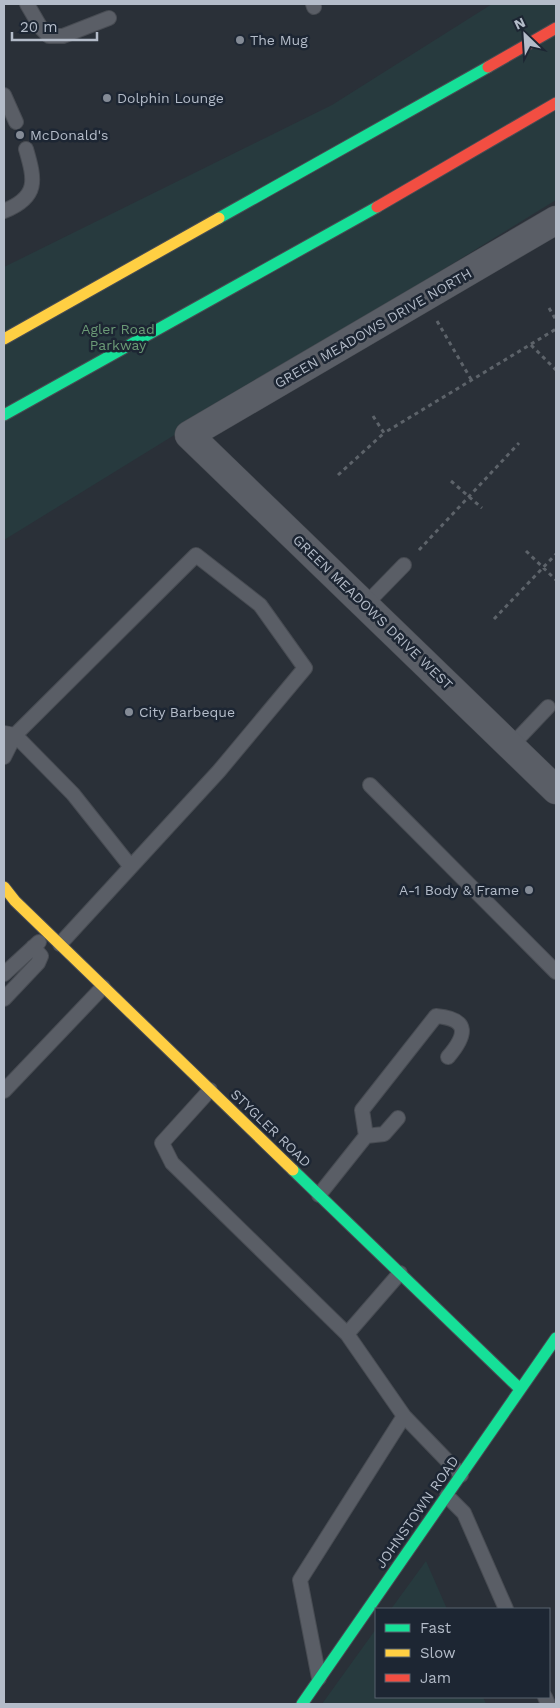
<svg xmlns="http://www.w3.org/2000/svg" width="560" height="1708" font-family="'Work Sans',sans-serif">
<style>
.green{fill:#273a3e}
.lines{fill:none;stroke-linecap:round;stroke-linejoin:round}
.lane-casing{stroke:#484c53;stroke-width:16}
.street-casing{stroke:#484c53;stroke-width:29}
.fast-casing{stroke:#484c53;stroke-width:13}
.slow-casing{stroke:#484c53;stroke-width:13}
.jam-casing{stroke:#484c53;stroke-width:13}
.path{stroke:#5d636a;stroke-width:3;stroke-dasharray:4 4;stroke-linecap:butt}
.lane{stroke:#5a5e66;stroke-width:14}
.street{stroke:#5a5e66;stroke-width:28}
.fast{stroke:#16e098;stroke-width:11}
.slow{stroke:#ffcf43;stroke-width:11}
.jam{stroke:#f24e42;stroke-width:11}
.poi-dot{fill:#848b96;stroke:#1d2633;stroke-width:2}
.labels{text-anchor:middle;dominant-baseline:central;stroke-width:5;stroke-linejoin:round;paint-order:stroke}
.poi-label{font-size:14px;fill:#b4bcc9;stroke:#1d2633;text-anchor:start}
.street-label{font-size:14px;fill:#b4bcc9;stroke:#1d2633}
.park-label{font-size:14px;fill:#6b9a76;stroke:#1d2633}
</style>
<rect width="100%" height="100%" fill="#2a3038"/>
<path class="green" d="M492 4H556V200L4 540V267L332 105Z
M426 1561 447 1609H391Z
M376 1629V1697H483L486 1704H322Z"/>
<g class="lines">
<defs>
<path id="lane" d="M27 4 41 28 49 36H63L109 18
M313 4 314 7
M4 95 16 122
M4 211C39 197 35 180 26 149
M365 605 404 565
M4 733 15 735 73 794 131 867
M511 746 548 707
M4 757 15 735 196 555 260 605 305 668 219 771 60 944
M370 785 556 972
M4 974 39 942
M4 999 38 963 41 956 33 947
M210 1090 162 1143 172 1163 347 1334 404 1416
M4 1091 103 987
M398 1118 384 1134 366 1136 362 1110 436 1016C471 1019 466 1036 448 1057
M319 1195 366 1136
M347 1334 400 1273
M447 1496 464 1513 506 1609
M319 1678 300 1580 404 1416 461 1475
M545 1697 548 1704"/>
<path id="street" d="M556 220 189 435 556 790"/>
<path id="fast" d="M219 218 488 67
M4 415 377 207
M293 1170 520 1389
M302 1704 556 1338"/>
<path id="slow" d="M4 339 219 218
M4 887 15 901 293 1170"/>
<path id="jam" d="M488 67 556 28
M377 207 556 103"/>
</defs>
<use href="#lane" class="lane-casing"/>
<use href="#street" class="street-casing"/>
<use href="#fast" class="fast-casing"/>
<use href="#slow" class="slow-casing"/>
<use href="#jam" class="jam-casing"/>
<path class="path" d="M549 308 556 320
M437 321 472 381
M531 345 556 370
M373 416 384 433 556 329
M338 475 384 433
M451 481 482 508
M419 550 519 443
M526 551 556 580
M494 619 556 554"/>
<use href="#lane" class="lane"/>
<use href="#street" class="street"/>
<use href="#fast" class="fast"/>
<use href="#slow" class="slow"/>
<use href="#jam" class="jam"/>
</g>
<g class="poi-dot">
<circle cx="240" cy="40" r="5"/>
<circle cx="107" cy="98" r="5"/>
<circle cx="20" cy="135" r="5"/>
<circle cx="129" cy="712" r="5"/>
<circle cx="529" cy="890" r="5"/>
</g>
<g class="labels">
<g class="poi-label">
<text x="250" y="40">The Mug</text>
<text x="117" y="98">Dolphin Lounge</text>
<text x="30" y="135">McDonald's</text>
<text x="139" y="712">City Barbeque</text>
<text x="519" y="890" text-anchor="end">A-1 Body &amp; Frame</text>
</g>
<g class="street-label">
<text transform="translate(373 328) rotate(-30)">GREEN MEADOWS DRIVE NORTH</text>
<text transform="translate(373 612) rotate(44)">GREEN MEADOWS DRIVE WEST</text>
<text transform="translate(271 1128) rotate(44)">STYGLER ROAD</text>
<text transform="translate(417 1512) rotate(-55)">JOHNSTOWN ROAD</text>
</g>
<g class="park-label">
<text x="118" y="329">Agler Road<tspan x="118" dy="16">Parkway</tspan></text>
</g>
</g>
<rect width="560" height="1708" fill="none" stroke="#b4bcc9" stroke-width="10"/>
<rect x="375" y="1608" width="175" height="90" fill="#1d2633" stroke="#59626f"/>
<rect x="385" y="1624" width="25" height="8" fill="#16e098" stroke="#59626f"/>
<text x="420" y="1633" font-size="15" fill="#b4bcc9">Fast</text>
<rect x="385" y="1649" width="25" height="8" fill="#ffcf43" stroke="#59626f"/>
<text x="420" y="1658" font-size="15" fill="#b4bcc9">Slow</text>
<rect x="385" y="1674" width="25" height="8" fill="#f24e42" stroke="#59626f"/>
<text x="420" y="1683" font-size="15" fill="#b4bcc9">Jam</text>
<g transform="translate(525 35) rotate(335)" stroke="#1d2633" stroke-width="4" paint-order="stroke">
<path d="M0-4L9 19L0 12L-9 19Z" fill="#b4bcc9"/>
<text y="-8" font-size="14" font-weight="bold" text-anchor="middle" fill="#b4bcc9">N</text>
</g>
<path d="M12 32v8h85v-8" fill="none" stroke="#b4bcc9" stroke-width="2.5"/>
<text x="20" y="32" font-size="15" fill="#b4bcc9" stroke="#1d2633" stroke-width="4" paint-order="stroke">20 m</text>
</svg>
